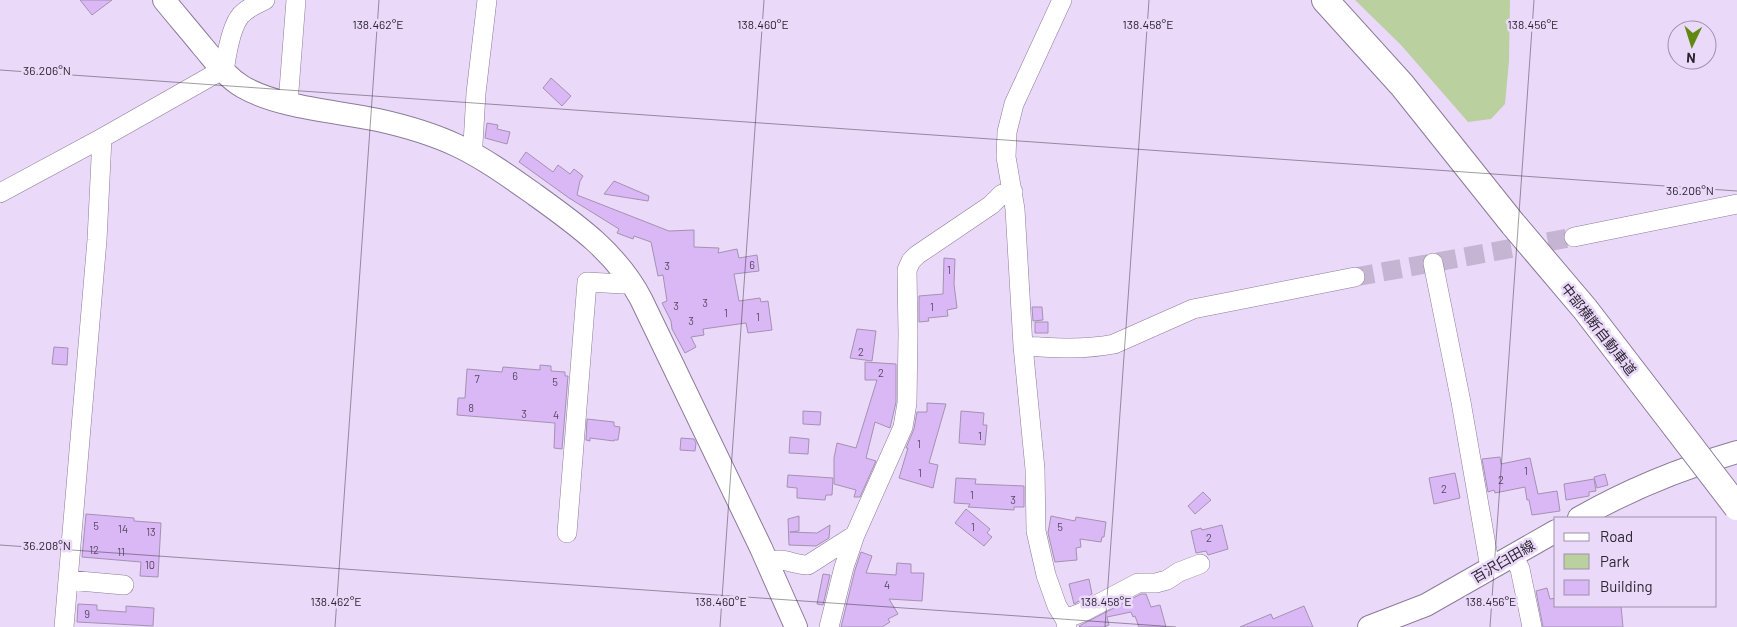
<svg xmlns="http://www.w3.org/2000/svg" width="1737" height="627" font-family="Barlow,'Noto Sans JP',sans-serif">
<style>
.green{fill:#bad09f}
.building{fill:#dab7f5;stroke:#a392b1}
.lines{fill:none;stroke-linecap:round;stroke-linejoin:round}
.minor-tunnel{stroke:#c5b5d2;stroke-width:19;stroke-dasharray:19 9;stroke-linecap:butt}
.minor-casing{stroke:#8b7b98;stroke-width:20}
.major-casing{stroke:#8b7b98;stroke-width:24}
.highway-casing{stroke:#8b7b98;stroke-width:28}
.minor{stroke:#fff;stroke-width:19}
.major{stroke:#fff;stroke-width:22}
.highway{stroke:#fff;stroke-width:26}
.highway-bridge-casing{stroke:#8b7b98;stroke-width:28;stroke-linecap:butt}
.highway-bridge{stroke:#fff;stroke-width:26}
.ticks{fill:none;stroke:#2c2531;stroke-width:1;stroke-opacity:0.45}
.labels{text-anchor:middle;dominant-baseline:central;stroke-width:5;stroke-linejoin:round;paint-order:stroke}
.number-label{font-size:11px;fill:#584a62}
.street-label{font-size:14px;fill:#2c2531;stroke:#ebd9fa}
.ticks-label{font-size:12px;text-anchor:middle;fill:#2c2531;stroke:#ebd9fa;stroke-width:5;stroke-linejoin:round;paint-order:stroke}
</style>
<rect width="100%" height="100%" fill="#ebd9fa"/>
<path class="green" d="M1355 0H1510L1509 61 1505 104 1491 119 1468 122 1401 45Z"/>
<path class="building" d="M80 0H112L92 15Z
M551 78 571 96 562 106 543 88Z
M487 123 498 125 497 129 510 132 507 144 485 138Z
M526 152 553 172 558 165 570 174 574 169 583 176 580 181 577 195 669 231 694 230V247L719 248 718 253 737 249 739 258 757 255 759 271 734 274 739 301 760 298 761 302 768 301 772 330 748 333 746 323 703 329 704 335 691 337 696 347 685 353 672 329 671 321 662 303 667 301 663 275 658 276 651 242 634 236 633 239 617 233 619 229 569 198 519 162Z
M614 181 649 196 648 201 604 194Z
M944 258 955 259 954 284 957 308 947 310 948 316 928 318 929 321 919 322V296L943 294Z
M1032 307H1042L1043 320 1033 321Z
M1035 322H1048V333H1035Z
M857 329 876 331 872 361 850 358Z
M54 347 68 348 67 365 52 364Z
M865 362 896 364V402L890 428 875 422 866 458 876 461 860 497H854L856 490 834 484V458L837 443 856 448 877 380H865Z
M540 365 551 366V371L565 372V376H568L562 449 554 448 555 423 457 415 458 398H465L467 369 502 372 503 367 540 370Z
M927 403 946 404 929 463 938 465 933 488 899 478 908 448H906L914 429 917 412H927Z
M803 411 821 412 820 425 803 424Z
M961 411 984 413 983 425H987L985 445 959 443Z
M587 419 614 422V426L620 427 618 440H614V441L590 438V441L586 440Z
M790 437 809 439 808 454 789 453Z
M681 438 694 439 696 443 695 451 680 450Z
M1500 457 1501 464 1530 458 1538 494 1557 491 1560 511 1532 515 1529 500H1527L1525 487 1495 493 1494 490 1488 492 1482 459Z
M1455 473 1460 498 1434 504 1429 478Z
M1605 474 1608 485 1597 488 1594 477Z
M788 475 833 478 832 495H826L825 500 797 498V488L787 487Z
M956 478 976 479 975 484 1024 486V507H1014V510L968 507 970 504 954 503Z
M1594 479 1596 491 1589 492V496L1566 500 1564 484Z
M1203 492 1211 500 1195 514 1188 506Z
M966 509 990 529 987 533 992 537 984 546 955 523Z
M86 514 134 518V521L161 523 158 577 140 576 141 562 82 557Z
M799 516V531L790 532 817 533 830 525 829 538 816 546 789 545 788 519Z
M1051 516 1075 521 1076 517 1106 522 1104 537H1102L1101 542 1080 539 1081 547 1076 548 1077 560 1055 562 1048 533Z
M1222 525 1228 549 1208 555 1206 551 1196 553 1191 531 1201 528 1202 530Z
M861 552 872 556 866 573 896 575 897 563 911 564V573H924L922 601 889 599 898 614 888 619 890 622 882 627H841L855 570Z
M823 574 830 575 823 605 817 604Z
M1089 579 1092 594 1074 604 1069 584Z
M1547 588 1550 599 1556 598V606H1621L1623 627H1543L1536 591Z
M1141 594H1146L1151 607 1160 605 1166 627H1139L1135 616 1133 617 1131 612 1107 617 1109 625 1104 627H1080L1079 626Z
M78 604 97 605V610L126 612V606L154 608 153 626 77 622Z
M1304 606 1313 627H1240L1271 614 1273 619Z"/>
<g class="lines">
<path class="minor-tunnel" d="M1355 277 1574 237"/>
<defs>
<path id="minor" d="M1062 0 1014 104 1007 132 1006 157 1015 209 1023 346 1035 469 1036 531 1046 575 1057 606 1065 619 1067 627
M288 103 296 0
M470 152 473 144 476 93 487 0
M0 193 102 138 222 70 225 65C227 52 232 25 241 15 247 8 257 4 265 0
M1574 237 1737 204
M1433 263 1461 402 1490 568
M1023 346C1054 348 1084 350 1114 344L1193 309 1355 277
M567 533 587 282 623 284 631 282
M1513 555 1520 569 1532 627
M768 562C782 556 793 565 808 565L855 535
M68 580 124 585
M1065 619 1083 612 1138 583H1156L1167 580 1179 572 1200 564
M64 627 97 240 102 138
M829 627 844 567 855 535 903 427 907 403 908 334 907 270 911 261 917 255 991 205 1002 194 1013 192"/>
<path id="major" d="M164 0C177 16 190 31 203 47 215 61 226 77 243 87 280 108 336 111 378 120 405 126 433 134 458 146 485 159 510 177 534 194 576 224 617 253 641 299L761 548 796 627
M1579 518C1628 490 1682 468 1737 452
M1369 627 1426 605 1556 531"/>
<path id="highway" d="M1325 0 1402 85 1513 224 1585 309 1675 426"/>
</defs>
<use href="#minor" class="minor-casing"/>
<use href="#major" class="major-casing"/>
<use href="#highway" class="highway-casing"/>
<use href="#minor" class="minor"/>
<use href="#major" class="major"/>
<use href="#highway" class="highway"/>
<defs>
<path id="highway-bridge" d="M1675 426 1737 507"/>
</defs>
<use href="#highway-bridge" class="highway-bridge-casing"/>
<use href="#highway-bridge" class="highway-bridge"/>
</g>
<path class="ticks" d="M0 70 1737 191M0 545 1176 627M335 627 379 0M720 627 764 0M1105 627 1149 0M1490 627 1534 0"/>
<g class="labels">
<g class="number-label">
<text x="752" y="264">6</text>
<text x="667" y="265">3</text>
<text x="949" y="269">1</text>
<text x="705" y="302">3</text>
<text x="676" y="305">3</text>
<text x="932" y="306">1</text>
<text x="726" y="312">1</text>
<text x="758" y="316">1</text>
<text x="691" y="320">3</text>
<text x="861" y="351">2</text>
<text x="881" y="372">2</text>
<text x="515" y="375">6</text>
<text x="477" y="378">7</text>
<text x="555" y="381">5</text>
<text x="471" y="407">8</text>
<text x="524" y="413">3</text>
<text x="556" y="414">4</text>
<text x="980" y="435">1</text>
<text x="919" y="443">1</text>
<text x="1526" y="470">1</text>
<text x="920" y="472">1</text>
<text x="1501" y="479">2</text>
<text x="1444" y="488">2</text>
<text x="972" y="494">1</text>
<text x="1013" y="499">3</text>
<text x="96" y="525">5</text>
<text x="973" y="526">1</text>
<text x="1060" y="526">5</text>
<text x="123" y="528">14</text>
<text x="151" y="531">13</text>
<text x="1209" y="537">2</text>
<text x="94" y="549">12</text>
<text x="121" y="551">11</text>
<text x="150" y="564">10</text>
<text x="887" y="584">4</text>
<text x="87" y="613">9</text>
</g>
<g class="street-label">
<text transform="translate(1599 329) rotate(52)">中部横断自動車道</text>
<text transform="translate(1503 561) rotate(-30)">百沢臼田線</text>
</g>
</g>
<g class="ticks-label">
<text x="378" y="29">138.462°E</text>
<text x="763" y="29">138.460°E</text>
<text x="1148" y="29">138.458°E</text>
<text x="1533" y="29">138.456°E</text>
<text x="47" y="75">36.206°N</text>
<text x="1690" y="195">36.206°N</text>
<text x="47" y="550">36.208°N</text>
<text x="336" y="606">138.462°E</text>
<text x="721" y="606">138.460°E</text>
<text x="1106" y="606">138.458°E</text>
<text x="1491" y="606">138.456°E</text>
</g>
<rect x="1554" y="517" width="162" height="90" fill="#ebd9fa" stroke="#9f91aa"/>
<rect x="1564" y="533" width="25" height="8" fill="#ffffff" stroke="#9f91aa"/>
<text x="1600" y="542" font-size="15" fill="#2c2531">Road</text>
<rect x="1564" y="554" width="25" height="15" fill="#bad09f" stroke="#9f91aa"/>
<text x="1600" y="567" font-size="15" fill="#2c2531">Park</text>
<rect x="1564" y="580" width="25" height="15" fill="#dab7f5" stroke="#9f91aa"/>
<text x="1600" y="592" font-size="15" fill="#2c2531">Building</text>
<g transform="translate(1692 45) rotate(184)"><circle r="24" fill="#ebd9fa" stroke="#9f91aa"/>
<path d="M0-4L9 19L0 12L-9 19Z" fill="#608914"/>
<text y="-8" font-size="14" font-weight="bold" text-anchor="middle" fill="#2c2531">N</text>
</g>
</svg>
